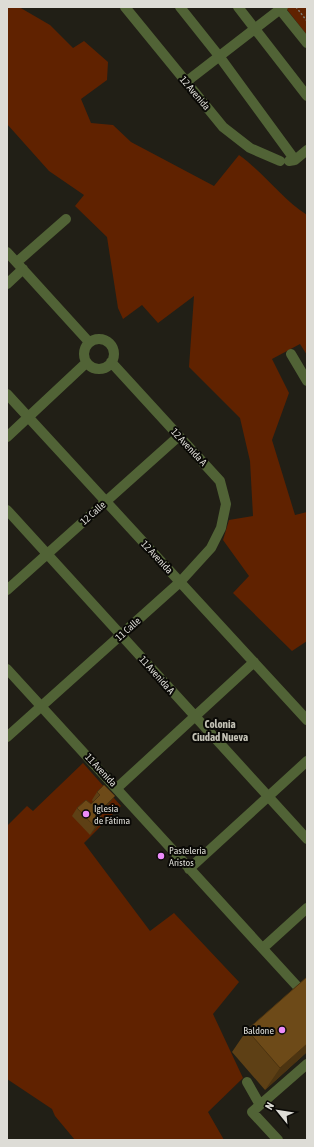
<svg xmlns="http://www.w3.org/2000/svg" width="314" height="1147" font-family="'Asap Condensed',sans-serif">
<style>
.green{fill:#602200}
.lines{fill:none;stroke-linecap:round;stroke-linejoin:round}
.path{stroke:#7b7972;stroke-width:1.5;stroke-dasharray:2 2;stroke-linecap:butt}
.minor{stroke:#516336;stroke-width:10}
.wall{fill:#5e4015}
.shaded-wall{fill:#4c3411}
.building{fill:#6d4a18;stroke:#4c3411}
.poi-dot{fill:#ec8cfa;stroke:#0a0906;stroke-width:1.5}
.labels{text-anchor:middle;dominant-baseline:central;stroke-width:4;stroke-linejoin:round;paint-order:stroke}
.street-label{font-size:10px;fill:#dddcd6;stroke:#0a0906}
.poi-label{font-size:10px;fill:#dddcd6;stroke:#0a0906;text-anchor:start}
.neighbourhood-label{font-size:11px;font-weight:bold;fill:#c2c0b4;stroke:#0a0906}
</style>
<rect width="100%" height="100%" fill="#211f16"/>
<path class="green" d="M7 7H19L50 25 73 48 84 41 108 62 107 80 81 99 91 123 113 125 131 142 214 186 239 155C264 173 281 198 307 215V355L300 344 272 359 289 393 272 440 295 515 307 512V641L292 651 233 593 249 576 223 540 229 520 253 516 250 461 240 418 189 367 194 296 158 323 142 305 123 319 118 308 107 237 75 206 84 195 49 171 7 124Z
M285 7H307V35Z
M83 763 121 806 84 843 150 931 174 913 239 982 213 1014 243 1078 208 1112 224 1140H75L55 1116 52 1109 7 1079V826L27 806 33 811Z"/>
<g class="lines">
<path class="path" d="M296 7 307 21"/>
<path class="minor" d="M125 7 223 127 250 148 280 161
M180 7 219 56 295 160
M238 7 307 96
M278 7 307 43
M186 82 283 7
M289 161 295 160 307 150
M7 252 89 342
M17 262 66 219
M7 284 23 269
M84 354a15 15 0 1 1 30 0a15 15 0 1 1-30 0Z
M291 354 307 381
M7 394 307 720
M7 437 86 363
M7 510 307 839
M7 590 179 436
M7 669 307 997
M7 737 180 582 211 548 221 528 226 504 220 481 111 362
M117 788 254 662
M189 869 307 761
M263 948 307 908
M247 1082 260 1105
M278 1140 252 1112 307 1064"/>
</g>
<path class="wall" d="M97 792 109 804 99 814 98 826 90 835 72 816 77 808 91 804 93 802 92 800Z
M307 977V1052L265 1090 232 1052 247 1030Z"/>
<path class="shaded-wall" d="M115 796 109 804 92 821 98 813Z
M103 819 98 826 90 835 95 827Z
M307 1044V1052L265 1090 280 1068Z"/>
<path class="building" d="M104 785 115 796 98 813 103 819 95 827 77 808 86 800 91 804 100 795 97 792Z
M307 977V1044L280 1068 247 1030Z"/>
<g class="poi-dot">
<circle cx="86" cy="814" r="4"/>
<circle cx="161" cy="856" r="4"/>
<circle cx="282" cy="1030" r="4"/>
</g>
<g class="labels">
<g class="street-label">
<text transform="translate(195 93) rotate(50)">12 Avenida</text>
<text transform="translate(189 447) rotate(47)">12 Avenida A</text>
<text transform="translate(93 513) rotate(-42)">12 Calle</text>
<text transform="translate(157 557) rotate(47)">12 Avenida</text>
<text transform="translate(128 629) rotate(-42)">11 Calle</text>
<text transform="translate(157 675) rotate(48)">11 Avenida A</text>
<text transform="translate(101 770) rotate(47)">11 Avenida</text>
</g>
<g class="poi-label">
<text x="94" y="808">Iglesia<tspan x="94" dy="12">de Fátima</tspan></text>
<text x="169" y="850">Pastelería<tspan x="169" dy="12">Aristos</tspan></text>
<text x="274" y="1030" text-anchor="end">Baldone</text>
</g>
<g class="neighbourhood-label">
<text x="220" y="724">Colonia<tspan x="220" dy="13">Ciudad Nueva</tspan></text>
</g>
</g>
<rect width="314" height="1147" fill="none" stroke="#dddcd6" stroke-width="16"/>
<g transform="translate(278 1111) rotate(300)" stroke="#0a0906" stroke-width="3" paint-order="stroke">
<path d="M0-3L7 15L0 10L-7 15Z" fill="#dddcd6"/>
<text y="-6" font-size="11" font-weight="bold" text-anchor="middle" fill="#dddcd6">N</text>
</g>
</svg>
